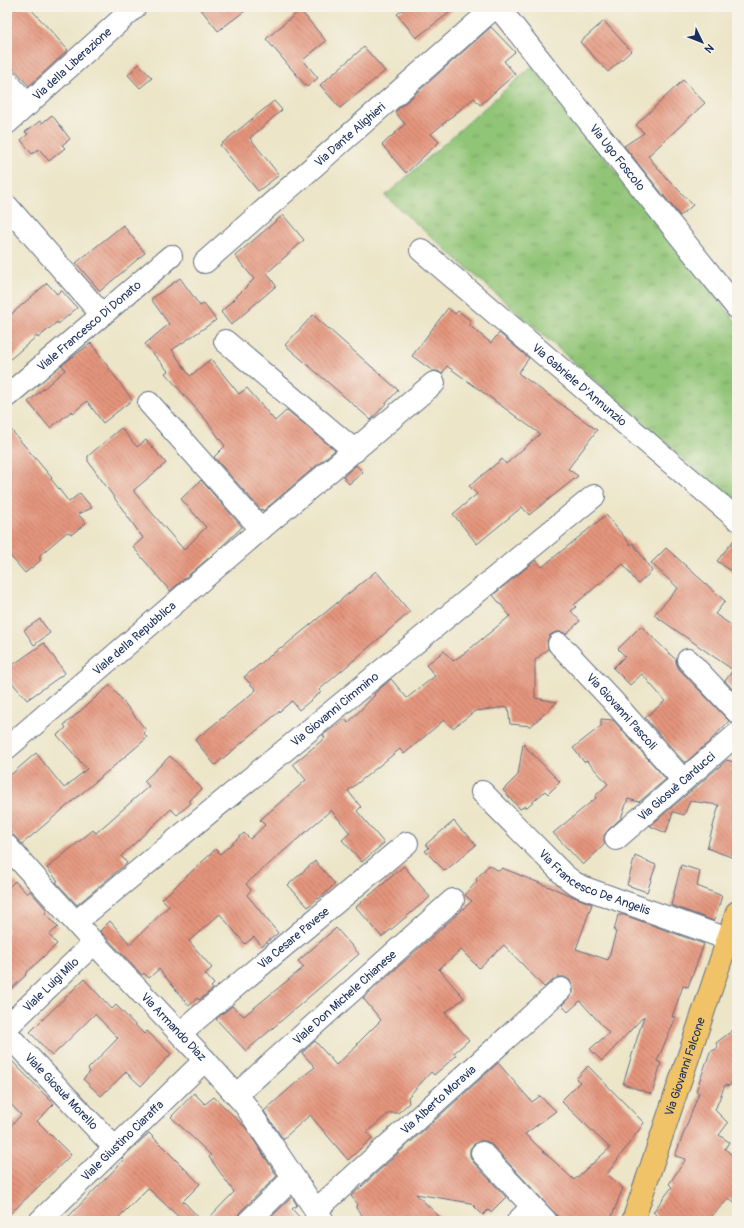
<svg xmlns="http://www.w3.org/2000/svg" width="744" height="1228" font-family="Pangolin,sans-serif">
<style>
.grass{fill:url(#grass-tufts);stroke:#567a6a}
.building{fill:url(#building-back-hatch)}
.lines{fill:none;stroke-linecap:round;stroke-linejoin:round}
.minor-casing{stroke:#646f83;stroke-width:24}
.major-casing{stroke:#646f83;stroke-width:24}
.minor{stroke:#fff;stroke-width:22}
.major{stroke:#f0c369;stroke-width:22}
.labels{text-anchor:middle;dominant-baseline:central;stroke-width:4;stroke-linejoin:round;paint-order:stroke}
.street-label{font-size:12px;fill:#1b2f5e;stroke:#f7f3e8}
</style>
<defs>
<pattern id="grass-tufts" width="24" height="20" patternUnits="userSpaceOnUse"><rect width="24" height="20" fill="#90c476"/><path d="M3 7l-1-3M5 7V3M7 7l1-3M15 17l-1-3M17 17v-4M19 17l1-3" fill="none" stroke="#75a064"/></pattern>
<pattern id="building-back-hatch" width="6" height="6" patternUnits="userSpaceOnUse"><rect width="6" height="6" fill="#e4947c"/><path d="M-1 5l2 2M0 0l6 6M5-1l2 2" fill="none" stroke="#b87969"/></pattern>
</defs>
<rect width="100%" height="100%" fill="#f7f3e8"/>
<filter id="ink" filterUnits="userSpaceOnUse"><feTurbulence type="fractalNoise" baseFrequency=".025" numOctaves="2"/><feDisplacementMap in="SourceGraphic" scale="8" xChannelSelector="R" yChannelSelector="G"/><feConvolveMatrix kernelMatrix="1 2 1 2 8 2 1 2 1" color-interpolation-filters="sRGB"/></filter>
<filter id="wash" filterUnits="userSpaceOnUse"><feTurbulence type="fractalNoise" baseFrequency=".012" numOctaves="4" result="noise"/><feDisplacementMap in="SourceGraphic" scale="16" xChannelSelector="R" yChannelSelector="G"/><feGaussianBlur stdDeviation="0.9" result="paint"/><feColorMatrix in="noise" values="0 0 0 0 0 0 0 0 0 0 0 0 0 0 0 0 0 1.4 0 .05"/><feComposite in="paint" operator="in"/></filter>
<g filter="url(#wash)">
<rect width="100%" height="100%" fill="#ece5c8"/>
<path class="grass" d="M532 66 737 323V506L385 196Z"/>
<g id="blocks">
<path class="building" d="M7 7H29L68 50 29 86 7 61Z
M199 7H250L218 31Z
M406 7H457L416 38 397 14Z
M300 10 326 41 303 60 318 78 307 87 266 39Z
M604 21 631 51 608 72 580 42Z
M491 27 515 52 504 61 515 74 480 105 474 98 431 134 439 142 406 173 382 145 405 124 395 112Z
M364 47 385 71 340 108 320 85Z
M139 64 152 78 140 88 128 75Z
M683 80 705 103 648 156 667 179V178L693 205 680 216 624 146 644 133 636 125Z
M274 101 282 110 250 138 279 175 258 191 220 145Z
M52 115 70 139 62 145 65 148 49 161 39 149 32 154 21 140 28 134 25 132 40 121 42 123Z
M283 215 304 240 267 273 276 286 231 325 221 312 254 279 235 256Z
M123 225 145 253 100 291 76 263Z
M180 278 200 306 204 304 216 320 172 350 190 376 211 359 239 394 247 388 275 421 287 410 335 450 263 511 262 509 261 510 214 457 225 446 206 420 165 373 168 371 145 344 169 324 151 299Z
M47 283 57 294 61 290 77 308 58 324 57 322 38 338 37 336 7 362V318Z
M448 308 455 314 458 311 470 320V326L491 343 499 333 529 358 518 373 597 430 568 469 578 476 529 515 522 507 477 544 453 514 477 494 469 486 502 459 506 464 540 434 447 366 442 374 438 371H433L412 356Z
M313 315 398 390 371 420 285 345Z
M91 343 132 400 103 423 87 401 73 413 72 411 50 428 28 402 65 370 62 365Z
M7 425 52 478 51 479 69 502 80 493 92 508 78 514 86 523 72 534 67 532 40 555V561L25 573 7 552Z
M121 428 137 447 146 440 166 463 134 490V492L184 550 206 527 181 499 201 480 242 527 218 550 170 591 133 547 143 538 88 461V456Z
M356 465 363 472 349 484 343 477Z
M606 515 631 545 633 543 652 571 638 584 623 564 574 605 576 607 571 611 580 621 566 634 562 632H556L550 635 547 641 548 649 535 660V698L557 702 531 726 510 724 508 707 475 711 453 728 444 720 404 754 400 749 348 791 361 807 357 811 384 843 362 862 342 840 350 833 331 810 246 884 251 890 247 895 278 933 262 946 254 937 245 944 220 914 189 941 212 968 205 974 214 984 211 987 213 989 199 1000 197 998 189 1006 159 969 149 978 144 973 142 975 100 931 110 921 130 944 169 906 162 899 216 849 220 854 244 833 250 839 265 825 260 820 306 780 293 764 325 738 323 735 345 719 348 723 375 695 374 694 391 679 407 698 435 676 426 665 444 651 453 661 466 652 510 616 493 595 536 560 542 567Z
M737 536V575L717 561Z
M666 548 725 601 715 614 737 629V694L725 681 733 670 654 615 678 588 651 563Z
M376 571 410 612 319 690 321 692 299 710 292 701 215 765 195 740 256 690 244 677 281 647 282 648Z
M40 619 50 633 34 645 24 630Z
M641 626 676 660V663L679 669 729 721 708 743 685 763 645 718 665 701 642 674 630 685 613 668 625 656 618 649Z
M44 643 65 673 27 700 7 677V669Z
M110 685 146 730 144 733 147 738 22 844 7 828V778L36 753 64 788 87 769 57 735 66 728 64 725Z
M601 719 613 720 666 779 639 802 628 799 621 818 608 830 604 835V841L605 844 583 865 553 833 596 798 595 796 608 784 587 761 584 762 573 748 601 726Z
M523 744 560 782 548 794 545 791 526 808 525 806 520 809 503 790 518 775Z
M170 756 202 789 189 801 191 803 177 815 171 809 121 856 127 863 77 905 56 882 58 881 47 868 93 830 96 833 149 786 144 781Z
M727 760 737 763V840L731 857 707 848 719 805 690 801 684 815 673 812 666 833 650 826Z
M454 821 463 832 466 833 476 845 445 871 425 851 429 848 426 844Z
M635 856 656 865 647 892 627 885Z
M315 861 335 884 319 899 318 898 308 907 288 885Z
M489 865 499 871 502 868 592 904 576 949 608 960 616 932 614 931 618 915H624L704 944 688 987 683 986 672 1017H676L657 1061 661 1063 652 1094 623 1084 644 1016 602 1061 590 1049 609 1033 580 1001 568 1012 562 1005 573 993V987L570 980 564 977H558L544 987 504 945 479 968 461 950 439 969 464 998 445 1013 469 1040 454 1053 456 1056 434 1075 431 1072 408 1097 409 1103 398 1113H389L367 1132 372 1138 348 1160 310 1115 283 1139 264 1111 306 1074 315 1067 302 1053 315 1041 336 1065 358 1045 357 1044 381 1020 363 998 472 901 465 895 477 881 476 879Z
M681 865 700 871 697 886 722 896 714 921 671 905Z
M404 866 430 897 382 937 356 907Z
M15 881 27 894 30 891 47 910 45 913 58 927 49 935 57 944 25 974 26 975 7 993V889Z
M336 928 359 954 246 1051 216 1019 232 1006 244 1016 304 967 298 961Z
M84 979 112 1009 116 1005 144 1034 147 1031 171 1054 141 1086 126 1072 101 1096 83 1079 90 1072 88 1069 118 1038 95 1014 52 1056 30 1032Z
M737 1027V1068L730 1086 725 1085 715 1110 728 1123 719 1135 729 1142 725 1149 737 1159V1204L729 1198 707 1221H662L653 1212 672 1187 669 1184 686 1159 675 1156 699 1093 696 1091 710 1052 718 1048 716 1043Z
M7 1056 54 1104 37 1121 71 1155 7 1217V1130L21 1115 7 1100Z
M498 1063 532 1102 540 1096 556 1111 525 1134 574 1180 610 1148 561 1101 580 1082 576 1079 588 1066 644 1123 607 1174 623 1188 610 1221H562L491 1144 486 1141H480L474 1144 470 1149V1156L473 1162 506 1197 491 1212 488 1210 483 1215 471 1203 416 1194 444 1221H367L356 1208 357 1203 351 1196Z
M194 1093 205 1104 214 1097 246 1128 277 1176 240 1212 237 1217V1221H206L234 1192 209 1157 211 1155 171 1117Z
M149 1133 200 1184 183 1201 202 1221H183L148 1188 115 1221H64L124 1160 122 1158Z
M292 1197 297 1205 292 1209 303 1221H267Z"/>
</g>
</g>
<g filter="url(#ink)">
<use href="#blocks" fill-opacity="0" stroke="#646f83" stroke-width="1"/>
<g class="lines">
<defs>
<g id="minor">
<path id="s1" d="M498 7 737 308"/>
<path d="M7 82 28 105"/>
<path id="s2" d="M7 123 135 7"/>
<path d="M7 206 102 315"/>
<path id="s3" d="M421 250 737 519"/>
<path id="s4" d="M205 262 495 7"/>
<path d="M225 341 355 451"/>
<path id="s5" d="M7 396 171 256"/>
<path d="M149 403 261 529"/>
<path id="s6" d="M559 644 611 699 683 780"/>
<path d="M688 660 737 712"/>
<path id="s7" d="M7 748 261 529 434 383"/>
<path id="s8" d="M482 792 564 875 573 882 582 887 728 939"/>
<path id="s9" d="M616 839 737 734"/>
<path id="s10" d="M7 846 94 943 205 1060 245 1105 323 1221"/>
<path id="s11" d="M76 922 594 496"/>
<path id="s12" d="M7 1027 94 943"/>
<path id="s13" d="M180 1033 407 843"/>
<path id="s14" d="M7 1034 115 1148"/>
<path id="s15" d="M236 1095 453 900"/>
<path d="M482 1153 546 1221"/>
<path id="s16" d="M315 1211 561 989"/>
<path id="s17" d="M40 1221 205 1060"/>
<path d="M249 1221 293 1178"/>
<path d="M518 1221 532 1207"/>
</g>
<g id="major">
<path id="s18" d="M633 1221 737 912"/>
</g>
</defs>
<use href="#minor" class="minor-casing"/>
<use href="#major" class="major-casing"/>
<use href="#minor" class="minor"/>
<use href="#major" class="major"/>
</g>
</g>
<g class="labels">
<g class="street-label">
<text stroke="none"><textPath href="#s2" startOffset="88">Via della Liberazione</textPath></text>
<text stroke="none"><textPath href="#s4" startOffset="193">Via Dante Alighieri</textPath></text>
<text stroke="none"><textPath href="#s1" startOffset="192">Via Ugo Foscolo</textPath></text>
<text stroke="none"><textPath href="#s5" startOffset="108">Viale Francesco Di Donato</textPath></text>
<text stroke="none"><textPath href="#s3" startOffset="208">Via Gabriele D'Annunzio</textPath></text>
<text stroke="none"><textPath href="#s7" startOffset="168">Viale della Repubblica</textPath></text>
<text stroke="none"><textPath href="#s11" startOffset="335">Via Giovanni Cimmino</textPath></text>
<text stroke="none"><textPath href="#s6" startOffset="92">Via Giovanni Pascoli</textPath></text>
<text stroke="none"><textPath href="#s9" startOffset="80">Via Giosuè Carducci</textPath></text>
<text stroke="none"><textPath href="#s8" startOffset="147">Via Francesco De Angelis</textPath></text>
<text stroke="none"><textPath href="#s13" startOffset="148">Via Cesare Pavese</textPath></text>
<text stroke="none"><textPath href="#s12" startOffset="61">Viale Luigi Milo</textPath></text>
<text stroke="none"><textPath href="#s15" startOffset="146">Viale Don Michele Chianese</textPath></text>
<text stroke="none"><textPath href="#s10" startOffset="246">Via Armando Diaz</textPath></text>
<text stroke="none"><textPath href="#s18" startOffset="163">Via Giovanni Falcone</textPath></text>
<text stroke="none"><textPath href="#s14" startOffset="79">Viale Giosuè Morello</textPath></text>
<text stroke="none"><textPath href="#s16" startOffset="166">Via Alberto Moravia</textPath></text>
<text stroke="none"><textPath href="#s17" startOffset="115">Viale Giustino Ciaraffa</textPath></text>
</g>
</g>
<rect width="744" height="1228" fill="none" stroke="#f7f3e8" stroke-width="24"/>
<g transform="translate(702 42) rotate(133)" stroke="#f7f3e8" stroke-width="3" paint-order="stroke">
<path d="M0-3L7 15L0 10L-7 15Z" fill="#1b2f5e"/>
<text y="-6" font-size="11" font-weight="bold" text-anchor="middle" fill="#1b2f5e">N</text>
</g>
</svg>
